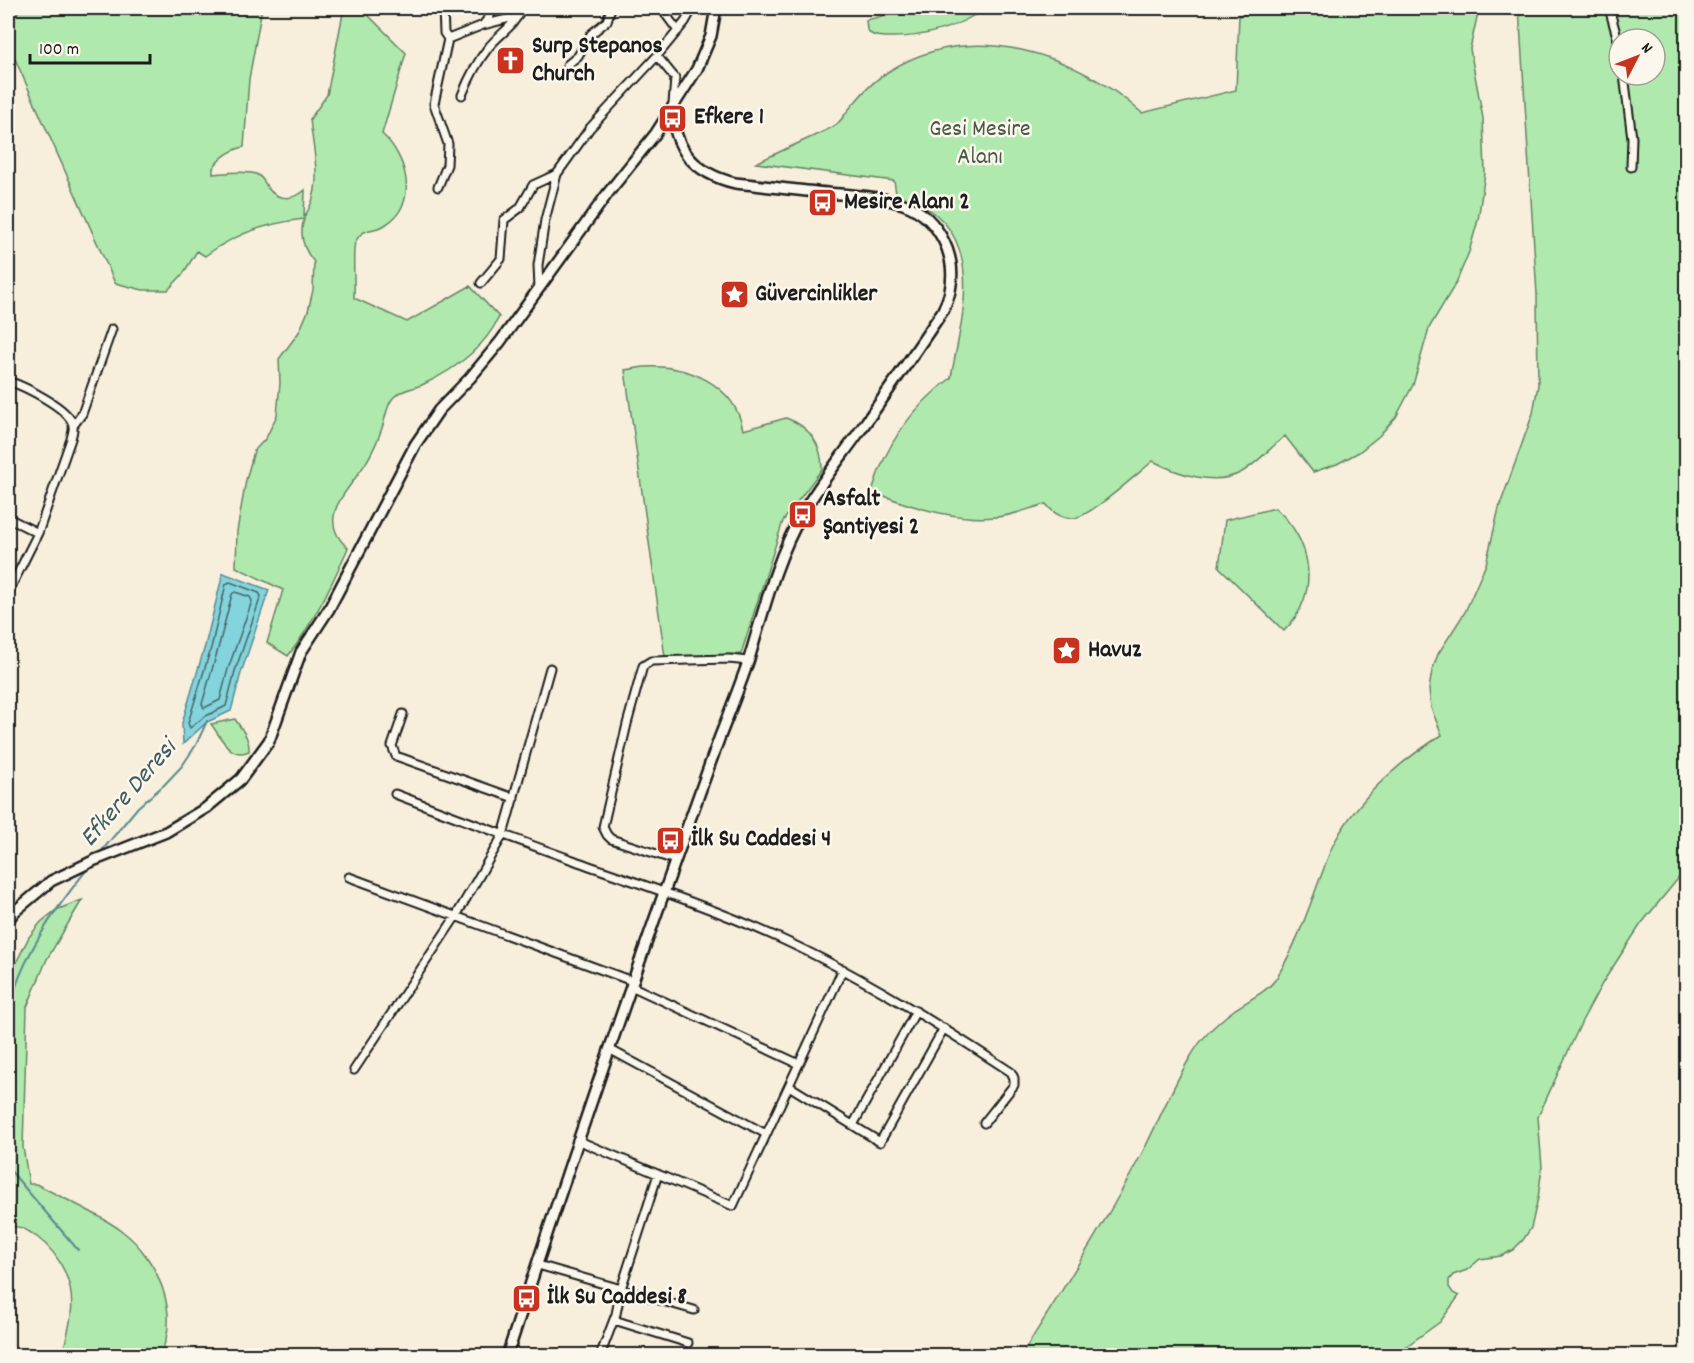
<svg xmlns="http://www.w3.org/2000/svg" width="1694" height="1363" font-family="Dekko,sans-serif">
<style>
.green{fill:#afe9ad;stroke:#668264;stroke-width:1.5;fill-rule:evenodd}
.water{fill:#83d4dd;stroke:#5a8a90;stroke-width:1.5}
.lines{fill:none;stroke-linecap:round;stroke-linejoin:round}
.shore{stroke:#456669;stroke-width:1.5}
.stream{stroke:#5a8a90;stroke-width:2}
.street-casing{stroke:#1c1c1c;stroke-width:11}
.secondary-casing{stroke:#1c1c1c;stroke-width:14}
.street{stroke:#fbf7ec;stroke-width:7}
.secondary{stroke:#fbf7ec;stroke-width:9}
.labels{text-anchor:middle;dominant-baseline:central;stroke-width:5;stroke-linejoin:round;paint-order:stroke}
.poi-label{font-size:24px;font-weight:bold;fill:#1c1c1c;stroke:#fbf7ec;text-anchor:start}
.park-label{font-size:24px;fill:#485a48;stroke:#fbf7ec}
.water-label{font-size:26px;font-style:italic;fill:#405c60;stroke:#fbf7ec}
</style>
<rect width="100%" height="100%" fill="#f7efdc"/>
<filter id="ink" filterUnits="userSpaceOnUse"><feTurbulence type="fractalNoise" baseFrequency=".0167" numOctaves="2"/><feDisplacementMap in="SourceGraphic" scale="12" xChannelSelector="R" yChannelSelector="G"/><feConvolveMatrix kernelMatrix="1 2 1 2 8 2 1 2 1" color-interpolation-filters="sRGB"/></filter>
<g filter="url(#ink)">
<path class="green" d="M25 8H262L249 79 244 147C231 150 221 156 213 168V174C225 173 244 170 256 174 263 177 264 182 268 188 277 201 294 200 305 190L304 217C325 188 313 152 310 119L327 95 344 8H361L406 53 382 134C407 156 420 204 385 225 374 232 362 226 355 243 352 251 355 285 354 298L407 322 470 286 499 317C484 349 454 370 422 385 412 389 400 390 393 398 386 406 386 418 382 428 378 440 373 451 367 461 358 477 336 499 334 516 332 529 339 540 348 548 331 586 314 622 288 656L267 643 283 590 236 567 237 531 246 480 254 451 266 438 277 415 280 383 279 359 299 332 308 311 313 290 314 262C303 249 299 235 304 219 267 223 234 234 205 256L197 251 183 274 168 290H143L115 283 11 50 8 51V17Z
M916 8H986C958 27 926 37 893 37 883 37 873 38 867 30L866 20Z
M1286 8H1479L1470 49 1483 118 1485 173 1478 220 1469 252 1456 283 1429 328 1413 385 1396 417 1379 436 1359 452 1337 464 1313 472 1285 436C1271 447 1258 463 1242 472 1215 487 1178 474 1153 461 1137 474 1091 516 1074 518 1062 519 1053 513 1046 504 1030 508 1012 516 996 517 954 521 910 507 872 491 886 444 912 407 951 378 960 325 984 252 933 212 922 204 908 199 896 193L894 181 756 163C775 154 794 145 814 136 821 132 832 129 838 123 844 117 849 108 855 102 865 90 876 79 889 71 972 19 1075 53 1142 113L1236 90 1239 15Z
M1519 8H1686V869L1641 924 1603 982 1582 1021 1538 1117 1542 1167 1538 1198 1531 1228 1523 1240 1513 1250 1501 1256 1480 1259 1467 1270 1453 1275 1449 1280V1287L1453 1293 1459 1296 1440 1322 1394 1355 1021 1356C1062 1290 1104 1225 1140 1157 1158 1124 1171 1088 1191 1056 1201 1038 1218 1022 1234 1010 1248 1000 1268 992 1277 977 1295 947 1307 914 1319 881 1324 869 1328 855 1334 843 1358 798 1399 762 1442 735L1431 708 1429 689 1432 671 1438 654 1465 612 1486 564 1499 508 1533 413 1538 385 1537 295ZM1619 39H1655V75H1619Z
M644 367C687 364 735 384 743 430L786 418C809 426 822 444 822 469L783 521 741 654 665 657 625 370Z
M1275 508C1313 540 1321 595 1284 631L1219 567 1225 520Z
M235 719C242 730 250 738 249 751 230 760 221 737 211 724Z
M82 900 47 959 27 1007 23 1147 29 1184H36C64 1199 96 1212 122 1231 158 1258 181 1314 160 1355H62C65 1342 70 1328 71 1314 75 1285 61 1255 37 1237 27 1230 19 1224 8 1228V979L29 937 41 922 56 910Z"/>
<path class="water" d="M223 573 269 590 241 673 231 711 207 722 183 744 182 723 205 646Z"/>
<g class="lines">
<path class="shore" d="M230 582 259 593 261 596 235 671 226 706 204 717 190 728 188 723 211 648 226 584Z
M235 592 250 597 252 601 228 669 220 700 204 708 202 704 218 649 232 594Z"/>
<path class="stream" d="M100 853 138 807 164 785 182 766 196 745 207 721
M8 1015C19 960 54 910 89 867
M8 1168 78 1250"/>
<defs>
<path id="street" d="M661 8 678 31
M1609 8 1619 44
M483 25 518 16
M448 39 483 25 490 16 492 8
M657 56 675 78 673 104
M567 65 578 56 591 34 607 21 611 8
M1624 75 1632 138 1631 167
M462 95C469 78 477 62 488 48 501 32 513 28 522 8
M438 187 447 165 448 144 434 104 448 39 444 33 443 8
M481 283 501 259 504 220 520 208 533 185 557 174
M539 288 538 265 545 220 557 174 590 128 657 56 685 22 693 8
M8 381C24 386 69 408 73 425 74 430 72 434 71 439L38 533 8 593
M73 426 82 414 112 329
M8 518 38 533
M403 714 392 746 396 756 514 798
M395 794C453 816 511 838 570 859 640 884 711 907 779 938 860 975 936 1023 1011 1072L1014 1078V1085L984 1123
M675 860 611 839 607 835 603 827 627 724 643 666 651 661 729 659 748 661
M349 877 632 981
M631 986 799 1064
M609 1049 766 1134
M354 1070 456 916 503 835 550 668
M789 1086 880 1142 944 1028
M853 1125 916 1011
M577 1140 733 1206 843 969
M538 1265 694 1310
M614 1320 688 1343
M600 1356 616 1314 621 1289 658 1174"/>
<path id="secondary" d="M8 920 14 912 51 881 95 860 166 832 206 808 241 779 269 741 301 652 329 609 415 445 439 410 470 378 500 342 608 193 656 133 697 69 711 36 716 8
M507 1356C574 1149 645 943 719 739 729 713 740 686 749 659 764 610 776 559 802 514 818 486 839 460 857 435 886 394 914 354 942 312 945 306 949 298 950 291 958 252 935 211 896 202 874 196 849 195 827 193 796 190 765 186 735 183 694 173 672 148 673 106"/>
</defs>
<use href="#street" class="street-casing"/>
<use href="#secondary" class="secondary-casing"/>
<use href="#street" class="street"/>
<use href="#secondary" class="secondary"/>
</g>
</g>
<defs>
<symbol id="church-square" viewBox="-11 -11 22 22"><rect x="-9" y="-9" width="18" height="18" rx="4" fill="#c8321e" stroke="#fbf7ec"/><path d="M-1.2-6h2.4v3.5h3.3v2.4h-3.3V6h-2.4V-.1h-3.3v-2.4h3.3Z" fill="#fff"/></symbol>
<symbol id="bus-square" viewBox="-11 -11 22 22"><rect x="-9" y="-9" width="18" height="18" rx="4" fill="#c8321e" stroke="#fbf7ec"/><path d="M-5-6H5V4H4V6H2V4H-2V6H-4V4H-5ZM-3.5-4V0h7V-4ZM-3.5 1.2v1.5H-2V1.2ZM2 1.2v1.5H3.5V1.2Z" fill="#fff"/></symbol>
<symbol id="sight-square" viewBox="-11 -11 22 22"><rect x="-9" y="-9" width="18" height="18" rx="4" fill="#c8321e" stroke="#fbf7ec"/><path d="M0-6L1.8-2.2L6-1.7L2.9 1.2L3.7 5.4L0 3.3L-3.7 5.4L-2.9 1.2L-6-1.7L-1.8-2.2Z" fill="#fff"/></symbol>
</defs>
<g fill-rule="evenodd">
<use href="#church-square" x="494" y="44" width="33" height="33"/>
<use href="#bus-square" x="656" y="102" width="33" height="33"/>
<use href="#bus-square" x="806" y="186" width="33" height="33"/>
<use href="#sight-square" x="718" y="278" width="33" height="33"/>
<use href="#bus-square" x="786" y="498" width="33" height="33"/>
<use href="#sight-square" x="1050" y="634" width="33" height="33"/>
<use href="#bus-square" x="654" y="824" width="33" height="33"/>
<use href="#bus-square" x="510" y="1282" width="33" height="33"/>
</g>
<g class="labels">
<g class="poi-label">
<text x="532" y="47">Surp Stepanos<tspan x="532" dy="28">Church</tspan></text>
<text x="694" y="118">Efkere 1</text>
<text x="844" y="203">Mesire Alanı 2</text>
<text x="755" y="295">Güvercinlikler</text>
<text x="823" y="500">Asfalt<tspan x="823" dy="28">Şantiyesi 2</tspan></text>
<text x="1088" y="651">Havuz</text>
<text x="691" y="840">İlk Su Caddesi 4</text>
<text x="547" y="1298">İlk Su Caddesi 8</text>
</g>
<g class="park-label">
<text x="980" y="130">Gesi Mesire<tspan x="980" dy="28">Alanı</tspan></text>
</g>
<g class="water-label">
<text transform="translate(129 794) rotate(-49)">Efkere Deresi</text>
</g>
</g>
<rect width="1694" height="1363" fill="none" stroke="#fbf7ec" stroke-width="30"/>
<rect x="15" y="15" width="1664" height="1333" fill="none" stroke="#1c1c1c" stroke-width="2" filter="url(#ink)"/>
<g transform="translate(1637 57) rotate(48)"><circle r="28" fill="#fbf7ec" stroke="#a29f99" stroke-width="1.5"/>
<path d="M0-4.5L10 22L0 15L-10 22Z" fill="#c8321e"/>
<text y="-9" font-size="16" font-weight="bold" text-anchor="middle" fill="#1c1c1c">N</text>
</g>
<path d="M30 54v9h120v-9" fill="none" stroke="#1c1c1c" stroke-width="3"/>
<text x="39" y="54" font-size="18" fill="#1c1c1c" stroke="#fbf7ec" stroke-width="4.5" paint-order="stroke">100 m</text>
</svg>
